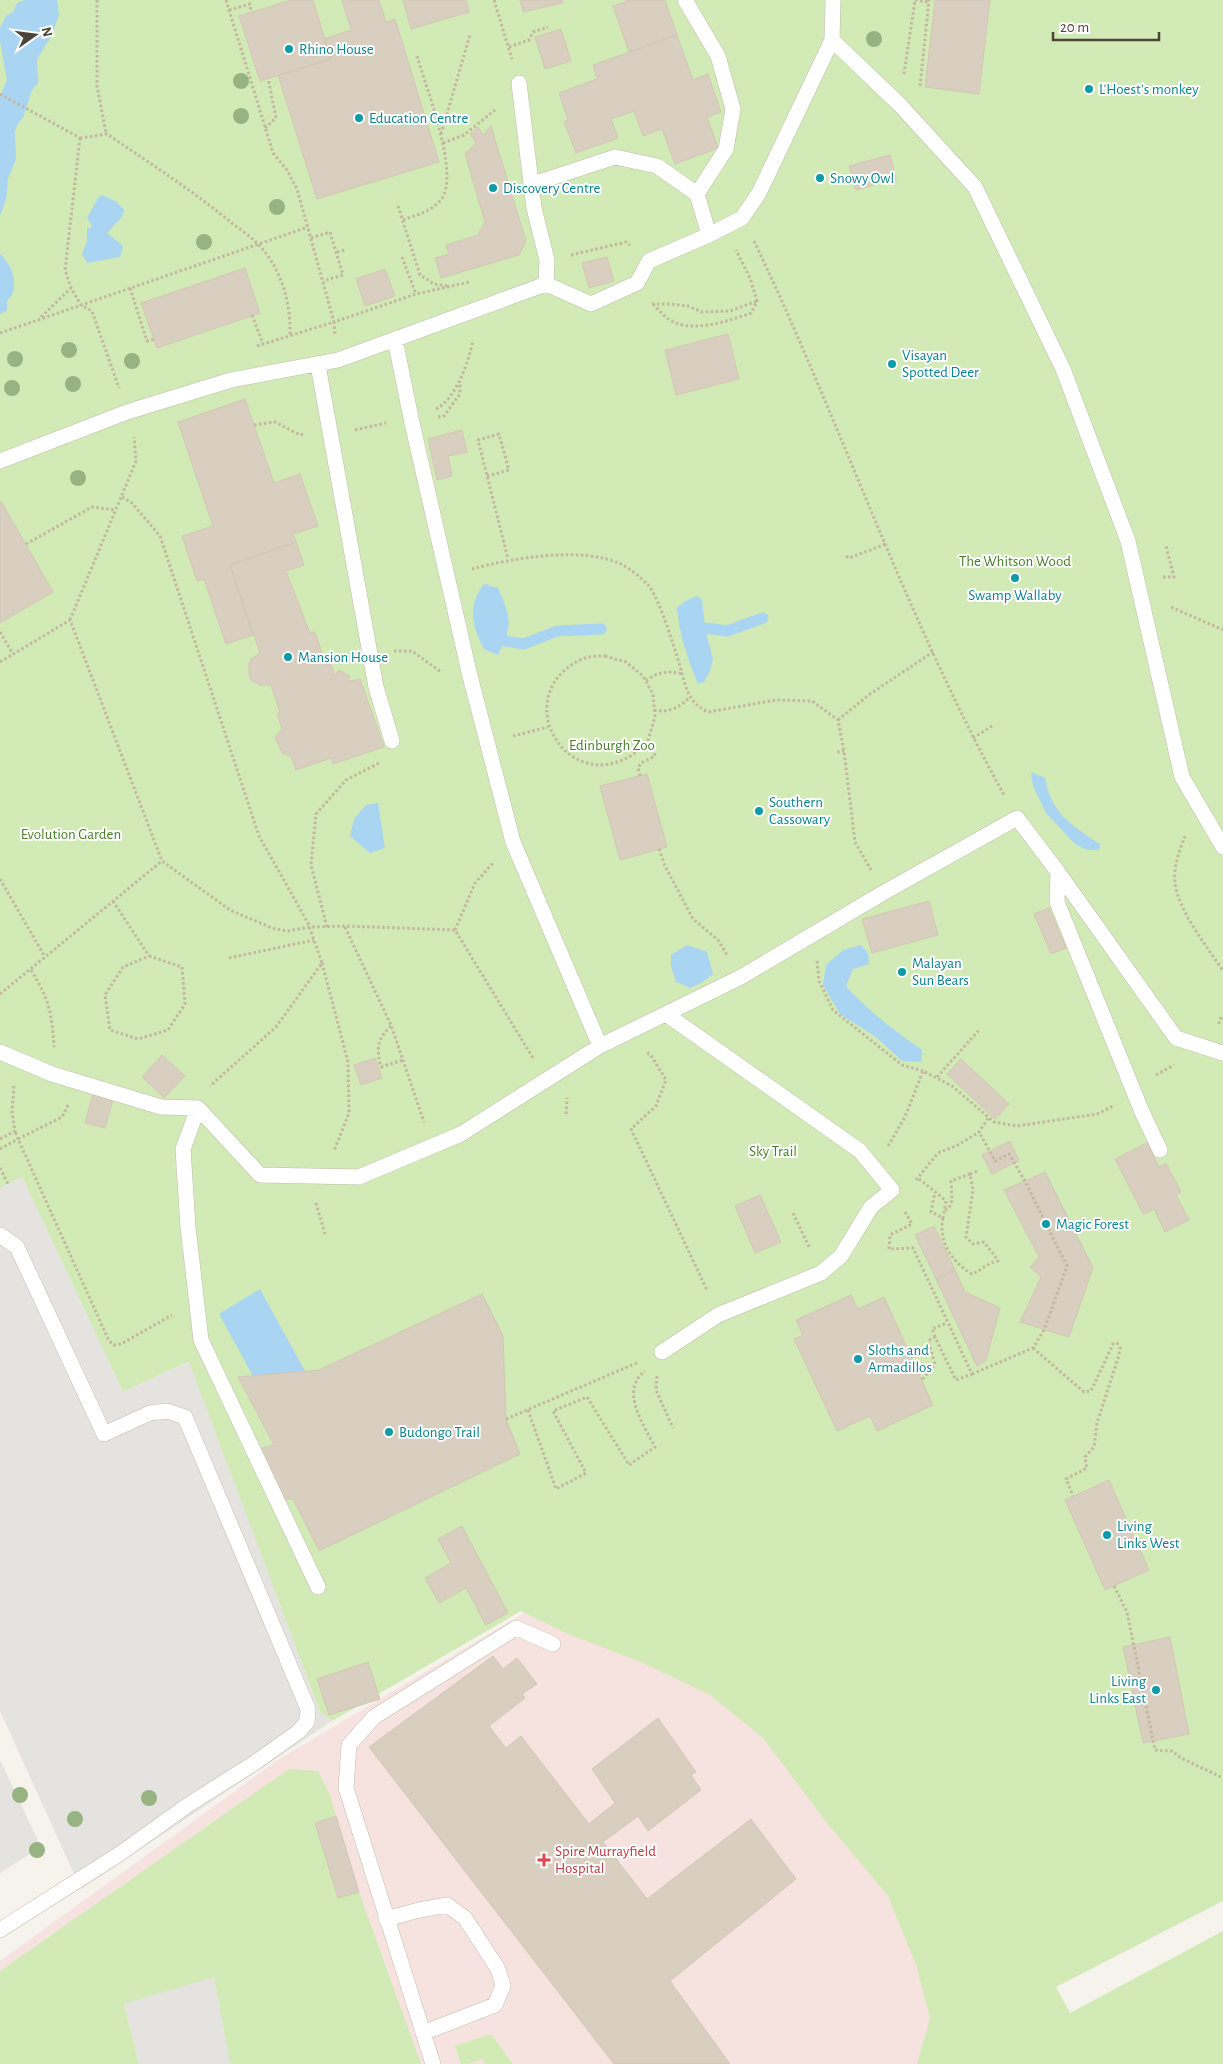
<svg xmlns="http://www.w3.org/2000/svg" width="1223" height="2064" font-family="'Alegreya Sans',sans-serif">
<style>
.medical{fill:#f6e3e0}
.green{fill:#d2eab5}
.parking{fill:#e5e3e0}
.water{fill:#a9d4f2}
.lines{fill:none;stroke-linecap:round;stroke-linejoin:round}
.stream{stroke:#a9d4f2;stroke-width:11}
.building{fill:#d8cfc1;stroke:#d3c7b4}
.lane-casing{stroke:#c2bbae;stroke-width:16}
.path{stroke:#c4b79f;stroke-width:3;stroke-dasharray:2.5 2.5;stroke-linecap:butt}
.lane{stroke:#fff;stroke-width:15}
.tree{fill:#97b381}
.culture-dot{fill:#0f9aa8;stroke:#fff;stroke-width:2}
.health-dot{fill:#e0444e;stroke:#fff;stroke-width:2}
.labels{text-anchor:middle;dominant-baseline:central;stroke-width:4;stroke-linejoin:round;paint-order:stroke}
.culture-label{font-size:15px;fill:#0d838f;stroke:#fff;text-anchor:start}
.park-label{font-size:15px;fill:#4a7f2a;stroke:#fff}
.health-label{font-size:15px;fill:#be3a42;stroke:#fff;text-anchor:start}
</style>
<rect width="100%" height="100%" fill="#f6f3ec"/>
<path class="medical" d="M688 1515 1098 2064H0V1961L278 1760Z"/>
<path class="green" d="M0 0H1223V1901L1056 1987 1070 2013 1223 1931V2064H917L930 2018 916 1965 888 1896 827 1823 763 1738 710 1695 641 1662 568 1634 521 1611 332 1721 320 1712 188 1362 123 1392 22 1177 0 1188Z
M289 1769 318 1771 330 1795 336 1816 315 1823 338 1898 359 1892 421 2064H230L214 1978 124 2004 139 2064H0V1971Z
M491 2034 513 2064H485L483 2059 468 2064H461L455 2046Z"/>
<path class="parking" d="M22 1177 123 1392 189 1362 320 1712 332 1721 81 1889 0 1711V1188Z
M0 1760 41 1847 0 1873Z
M214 1977 230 2064H139L124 2004Z"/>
<path class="water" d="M25 0H57L59 15 51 37 37 59 38 83 32 90 23 118 18 123 15 132 16 159 8 179 6 199 0 216V96L7 80 0 41V28L6 16 13 12 17 3Z
M102 195 117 202 124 210 122 217 107 233 123 246 120 257 87 263 82 254 87 241V228H91L92 226 87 218 98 198Z
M0 254C12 264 21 289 7 301V311L0 314Z
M484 584 498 588C511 617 513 626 498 655L484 649C472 627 467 606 484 584Z
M696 596 702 599 705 628 713 659 710 671 704 682 698 684C688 659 679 635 677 608L684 602Z
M1031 772 1045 778C1051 813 1072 826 1100 844L1099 850H1087L1075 844 1046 813 1033 786Z
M378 803 385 848 370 853 350 836 354 819 366 805Z
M687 945 707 952 713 974 703 982 690 988 676 982 671 966V955Z
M861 945 868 953 869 964 853 969 846 986C869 1012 895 1031 922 1050L921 1062 902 1061 876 1037 840 1014 823 985 826 965 843 950Z
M260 1289 305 1371 253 1376 219 1314Z"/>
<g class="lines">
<path class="stream" d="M705 628 727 631 763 618
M505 641 524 644 557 631 601 629"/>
</g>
<path class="building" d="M291 0H313L331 59 260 81 239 16Z
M342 0H379L386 22 395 19 439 162 317 199 278 75 331 59 324 39 351 30Z
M403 0H466L469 12 411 29Z
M520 0H562L563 3 523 12Z
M629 0H665L677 35 629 52 613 6Z
M935 0H990L979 94 925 87Z
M561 29 571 61 545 69 535 37Z
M677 35 693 80 708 74 721 112 707 117 718 148 675 164 662 129 643 136 634 111 611 119 618 138 576 153 564 122 568 120 559 93 597 79 593 65Z
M491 126 526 241 519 255 441 278 435 258 449 254 446 245 478 235 485 222 465 154 476 143 470 134 478 127 483 135Z
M890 155 896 179 856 190 849 166Z
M607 257 614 281 589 288 582 263Z
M245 268 260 313 157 348 141 303Z
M385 269 395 296 365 306 356 279Z
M728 334 739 379 676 395 665 350Z
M245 399 274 483 300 474 318 526 293 534 296 542 230 565 253 635 226 644 204 579 197 581 182 536 213 526 178 422Z
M462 430 467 452 448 456 452 476 437 480 428 439Z
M1 501 53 592 0 623V502Z
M296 542 304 565 286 571 310 633 315 632 326 665 331 664 335 676 339 670 350 676 348 680 351 681 360 679 384 747 333 764 331 758 296 770 291 756 282 753 275 737 282 729 277 714 280 713 271 685H260L251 680 249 674V664L251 659 260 653 230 565Z
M647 774 667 847 620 860 600 786Z
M929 901 938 935 872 953 862 919Z
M1049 908 1066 948 1051 954 1034 914Z
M162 1055 185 1076 164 1098 142 1077Z
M375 1058 382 1078 361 1085 354 1065Z
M961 1059 1009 1104 995 1119 947 1074Z
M93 1094 113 1099 105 1128 85 1123Z
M1010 1141 1019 1161 992 1174 982 1155Z
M1147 1143 1159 1167 1166 1163 1181 1192 1176 1195 1189 1220 1165 1232 1154 1209 1143 1214 1115 1159Z
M1045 1172 1093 1268 1069 1337 1020 1322 1041 1277 1030 1267 1039 1257 1004 1190Z
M760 1195 781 1242 755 1253 735 1206Z
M934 1226 955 1270 936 1279 915 1235Z
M955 1270 965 1292 1000 1308 986 1360 977 1366 936 1279Z
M482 1294 503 1336 506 1419 520 1454 319 1551 293 1499 277 1498 254 1450 274 1445 238 1377 319 1370Z
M851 1295 858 1309 884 1297 933 1405 877 1431 870 1416 837 1431 794 1339 803 1335 796 1320Z
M1109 1480 1149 1570 1105 1590 1065 1500Z
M462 1526 508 1613 486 1625 466 1588 439 1603 425 1578 451 1563 438 1539Z
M1170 1637 1189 1734 1143 1743 1123 1647Z
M493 1656 503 1669 517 1658 537 1684 522 1694 525 1698 489 1726 506 1748 521 1736 589 1824 615 1803 592 1769 658 1718 696 1772 691 1775 701 1790 648 1831 638 1816 603 1842 647 1899 751 1819 796 1879 670 1981 730 2064H614L369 1747Z
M368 1662 380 1699 329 1715 317 1679Z
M336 1816 359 1892 338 1898 315 1823Z"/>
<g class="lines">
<defs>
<path id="lane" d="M685 0 718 56 733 109 726 149 697 194 709 235
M833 0 832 40 900 105 975 187 1063 369 1128 541 1182 777 1223 847
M519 83 534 208 547 260 546 284
M533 184 615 157 657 166 697 194
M395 339 412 423 470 676 513 842 600 1046
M318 365 376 687 392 741
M0 461 127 412 231 380 338 360 546 284 591 304 637 283 649 261 709 235 742 218 759 193 832 40
M1058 872 1057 902 1142 1112 1160 1150
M0 1052 52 1074 161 1107 198 1108 260 1175 359 1177 461 1134 600 1046 741 977 883 893 1017 818 1058 872 1176 1038 1223 1053
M198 1108 183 1149 188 1227 201 1340 318 1587
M0 1235 17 1247 104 1434 150 1413 167 1411 185 1417 308 1709 307 1722 298 1732 256 1762 188 1805 121 1853 0 1930
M662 1352 718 1315 821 1273 841 1256 871 1207 892 1190 860 1151 666 1014
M386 1919 419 1910 447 1905 465 1918 498 1969 503 1986 495 2005 423 2033
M433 2064 346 1788 349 1745 374 1717 516 1628 553 1644"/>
</defs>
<use href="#lane" class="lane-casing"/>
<path class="path" d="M97 0V86L106 133
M226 0 273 153 287 170 297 189 334 322 416 294 469 282
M494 0 512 59
M915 0 929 2
M229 10 250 4 251 12
M509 47 529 40 533 32 548 27
M904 74 915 0
M920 86 929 0
M0 94 80 138
M265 128 276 118 268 78
M441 134 470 35
M80 138 65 270 71 288 81 305 92 311 119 388
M80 138 107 134C148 162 189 188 228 220 238 228 249 235 258 244 281 268 291 302 290 335
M443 143 464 135 495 110
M398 206 420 275 434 284 448 286
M403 220C416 215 430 212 440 201 462 178 425 85 417 56
M311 238 330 232 343 275 323 281
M754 241C841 423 906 618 1004 795
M337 252 345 250
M571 255 626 242 630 245
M402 257 416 294
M130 288 147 341 154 339
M652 304H671L688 306 702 312 730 311 757 301
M653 304C658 309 662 314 667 318 689 335 728 321 751 313L757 301 750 278 736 250
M252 315 263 344
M41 317 71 288
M0 333 308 227
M257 346 334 322 335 335
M436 409C456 399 469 361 473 340
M438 417 444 416 460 394V381
M254 425 275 422 300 435 304 434
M355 430 386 423
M487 476 509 470 499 434 478 440 508 559
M122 497 132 503 160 536 259 836 308 923 322 963 276 1027 210 1086
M26 544 92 507 115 510
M846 556 849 558 886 544
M472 569C512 558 582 546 621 564 629 568 642 578 648 585 660 599 674 647 680 666 686 687 687 702 708 712L776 700 812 701 838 720 844 751 855 842 871 870
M1163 577H1174L1166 546
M1171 607 1223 630
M70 620 136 461 134 437
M0 632 13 654
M394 651H412L441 672
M605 656 626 662 643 676 653 694 655 717 647 744C638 751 628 759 617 762 568 779 526 718 558 677 565 669 575 661 585 658 591 656 598 656 605 656Z
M0 662 70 620 162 861
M646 681C657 672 668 670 682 674
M654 710C668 713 679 708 689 698
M838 720 870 694 933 652
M513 736 548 727
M973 738 992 726
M837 752 844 751
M640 776 638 768 641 763 655 756 653 749 647 744
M1185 836C1180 850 1173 866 1175 882 1177 909 1208 948 1223 971
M659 849 665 866 693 919 718 940 727 955
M0 879 45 957
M113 901 149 956
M327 927 311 865 316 814 346 780 379 763
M345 927 391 1025 424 1122
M455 930 475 883 494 862
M149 956 182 967 185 1004 168 1030 138 1039 110 1030 105 995 123 967Z
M229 958 314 940
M817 961 819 981 833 1010 902 1065 923 1071
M322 963 348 1062 349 1113 334 1151
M31 970C49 999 52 1013 54 1047
M0 994 162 861 230 910 272 928 287 931 310 927 345 926 455 930 533 1058
M1219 1024 1220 1019 1223 1017
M391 1026C377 1039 376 1050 381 1067L403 1060
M647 1053 650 1054 666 1080 656 1106 631 1129 707 1290
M1156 1075 1174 1065
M937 1077 980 1029
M68 1105 62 1117 18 1139 109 1341 114 1345 121 1344 172 1315
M566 1114 567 1098
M0 1139 15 1131 12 1112 14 1085
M888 1146 905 1117 923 1071 952 1086 994 1122 1017 1126 1097 1114 1113 1106
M0 1149 18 1139 15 1131
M0 1168 8 1184
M970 1174 978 1171
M919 1179C928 1186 937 1193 946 1201L943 1218 931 1212 935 1192
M916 1180 938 1153 958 1145 979 1132 989 1117
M316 1203 325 1234
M905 1212 912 1224 890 1235 889 1249 913 1248 972 1374 956 1380 935 1337 928 1341 935 1364 922 1380
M793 1213 810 1249
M943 1218C938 1242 952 1262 972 1274 982 1270 987 1263 998 1261 994 1254 989 1249 984 1242L973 1244 966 1237 973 1190 970 1174 951 1181 952 1200 949 1208 945 1210
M935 1337 932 1329 947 1323
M1033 1348 1084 1392 1091 1391 1113 1344 1117 1343 1120 1348 1119 1355 1097 1423 1094 1447 1085 1457 1087 1468 1066 1479 1073 1496
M972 1374 1033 1348 1044 1330 1067 1266 1025 1181 1009 1154 995 1161 979 1132
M657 1376 656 1390 673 1428
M528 1410 556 1489 586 1473 553 1411 587 1397 629 1465 655 1447C644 1425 619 1390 645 1371
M506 1419 639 1362
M1114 1586 1127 1612 1155 1750 1172 1751 1181 1758 1223 1778"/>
<use href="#lane" class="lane"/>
</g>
<g class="tree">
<circle cx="874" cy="39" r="8"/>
<circle cx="241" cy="81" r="8"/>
<circle cx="241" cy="116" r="8"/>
<circle cx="277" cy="207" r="8"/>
<circle cx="204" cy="242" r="8"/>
<circle cx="69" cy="350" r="8"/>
<circle cx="15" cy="359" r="8"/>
<circle cx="132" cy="361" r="8"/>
<circle cx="73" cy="384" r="8"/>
<circle cx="12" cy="388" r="8"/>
<circle cx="78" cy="478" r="8"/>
<circle cx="20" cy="1795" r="8"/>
<circle cx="149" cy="1798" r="8"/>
<circle cx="75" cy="1819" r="8"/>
<circle cx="37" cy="1850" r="8"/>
</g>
<g class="culture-dot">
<circle cx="289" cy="49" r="5"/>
<circle cx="1089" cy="89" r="5"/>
<circle cx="359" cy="118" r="5"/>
<circle cx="820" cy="178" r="5"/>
<circle cx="493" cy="188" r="5"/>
<circle cx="892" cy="364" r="5"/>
<circle cx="1015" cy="578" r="5"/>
<circle cx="288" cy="657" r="5"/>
<circle cx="759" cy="811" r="5"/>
<circle cx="902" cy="972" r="5"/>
<circle cx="1046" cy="1224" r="5"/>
<circle cx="858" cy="1359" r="5"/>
<circle cx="389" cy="1432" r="5"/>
<circle cx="1107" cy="1535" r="5"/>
<circle cx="1156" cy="1690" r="5"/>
</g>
<path class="health-dot" d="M541.5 1852.5h5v5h5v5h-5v5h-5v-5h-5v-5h5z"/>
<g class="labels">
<g class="culture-label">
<text x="299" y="49">Rhino House</text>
<text x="1099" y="89">L'Hoest's monkey</text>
<text x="369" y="118">Education Centre</text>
<text x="830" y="178">Snowy Owl</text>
<text x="503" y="188">Discovery Centre</text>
<text x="902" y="355">Visayan<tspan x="902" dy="17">Spotted Deer</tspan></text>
<text x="1015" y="595" text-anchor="middle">Swamp Wallaby</text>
<text x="298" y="657">Mansion House</text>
<text x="769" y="802">Southern<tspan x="769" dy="17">Cassowary</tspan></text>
<text x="912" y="963">Malayan<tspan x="912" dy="17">Sun Bears</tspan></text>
<text x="1056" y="1224">Magic Forest</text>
<text x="868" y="1350">Sloths and<tspan x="868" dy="17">Armadillos</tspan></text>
<text x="399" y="1432">Budongo Trail</text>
<text x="1117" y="1526">Living<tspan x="1117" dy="17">Links West</tspan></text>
<text x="1146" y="1681" text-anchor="end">Living<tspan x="1146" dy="17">Links East</tspan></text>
</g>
<g class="park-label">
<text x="1015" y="561">The Whitson Wood</text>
<text x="612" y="745">Edinburgh Zoo</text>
<text x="71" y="834">Evolution Garden</text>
<text x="773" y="1151">Sky Trail</text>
</g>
<g class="health-label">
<text x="555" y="1851">Spire Murrayfield<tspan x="555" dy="17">Hospital</tspan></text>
</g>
</g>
<g transform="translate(35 35) rotate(76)" stroke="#ffffff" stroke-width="4" paint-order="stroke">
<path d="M0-4L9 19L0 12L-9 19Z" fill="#4b4439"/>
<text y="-8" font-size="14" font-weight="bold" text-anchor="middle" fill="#4b4439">N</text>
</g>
<path d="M1053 32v8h106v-8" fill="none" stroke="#4b4439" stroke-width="2.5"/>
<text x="1060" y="32" font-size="15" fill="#4b4439" stroke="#ffffff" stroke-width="4" paint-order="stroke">20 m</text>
</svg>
